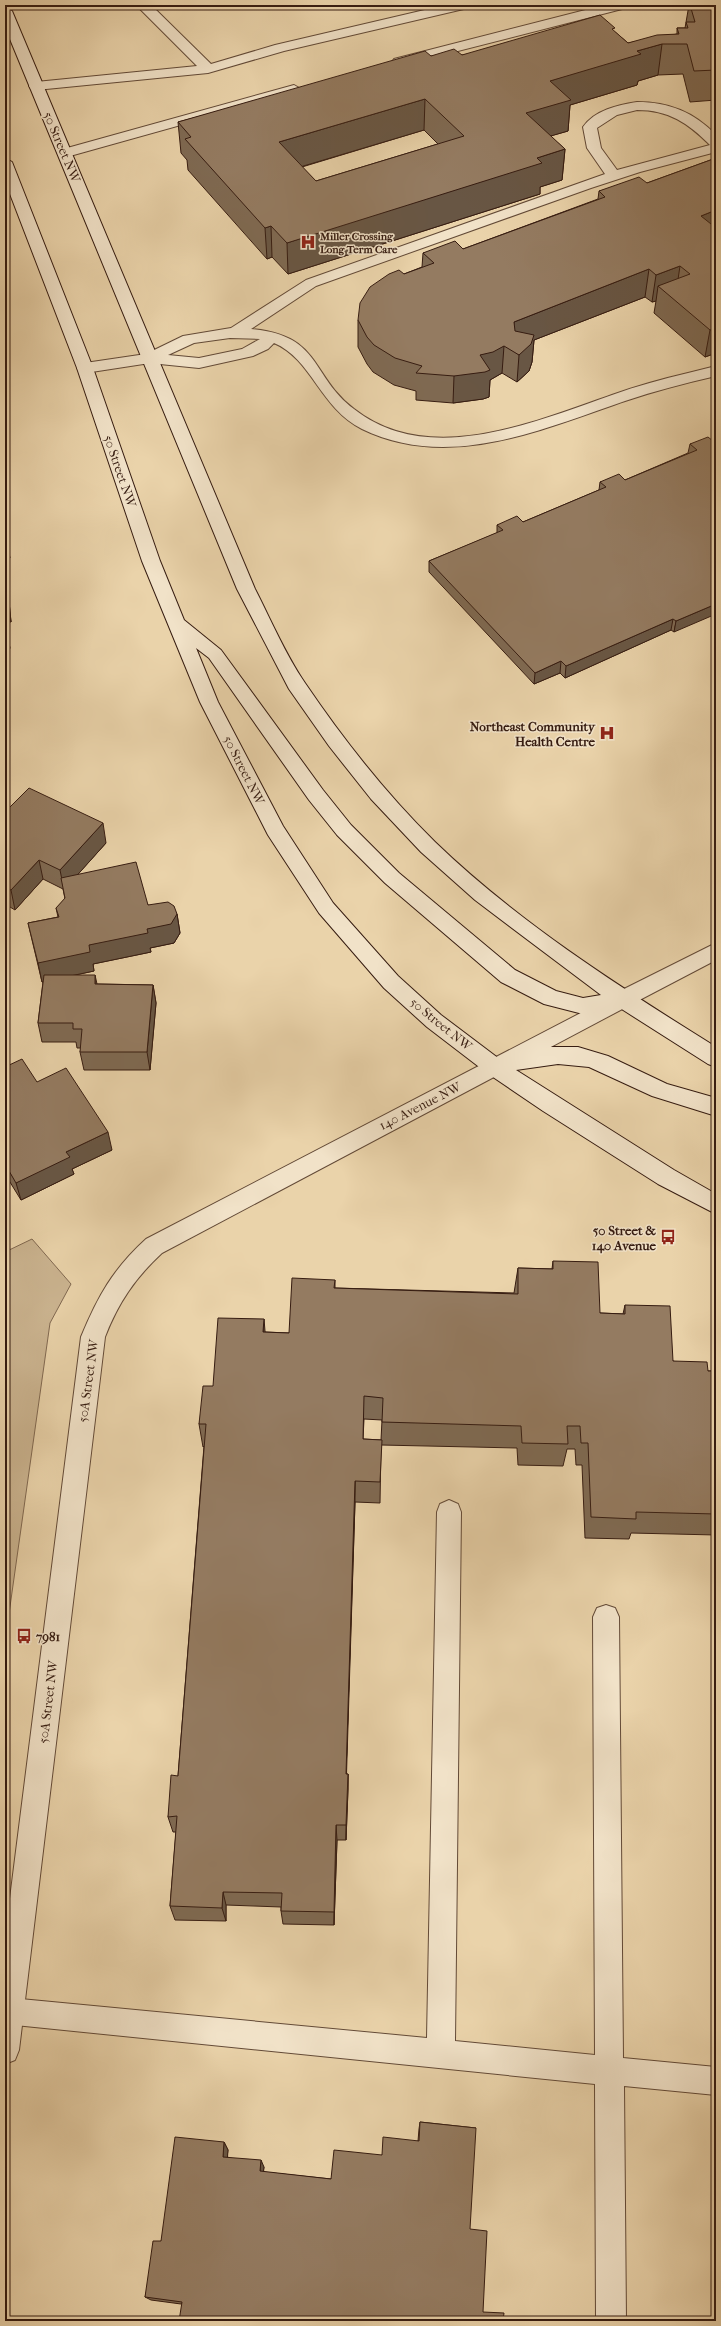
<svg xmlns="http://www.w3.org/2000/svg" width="721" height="2326" font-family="'IM FELL French Canon',serif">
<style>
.green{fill:#cbb490;stroke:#806850}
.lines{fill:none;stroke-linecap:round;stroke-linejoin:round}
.lane-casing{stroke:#634a37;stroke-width:2}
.street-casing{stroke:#634a37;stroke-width:2}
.secondary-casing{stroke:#361c11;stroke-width:2}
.lane{fill:#f1e2c8;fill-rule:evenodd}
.street{fill:#f1e2c8;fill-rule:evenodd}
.secondary{fill:#f1e2c8;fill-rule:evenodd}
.wall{fill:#7f6a53;stroke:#361c11;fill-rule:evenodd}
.shaded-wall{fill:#685644;stroke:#361c11}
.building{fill:#947b61;stroke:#361c11;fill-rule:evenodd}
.labels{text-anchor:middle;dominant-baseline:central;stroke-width:3;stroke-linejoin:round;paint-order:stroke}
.far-poi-label{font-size:11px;font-weight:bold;fill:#361c11;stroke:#f1e2c8;text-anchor:start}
.street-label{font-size:13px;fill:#361c11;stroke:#f1e2c8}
.poi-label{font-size:13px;font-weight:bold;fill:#361c11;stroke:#f1e2c8;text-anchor:end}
</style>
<rect width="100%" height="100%" fill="#ead3aa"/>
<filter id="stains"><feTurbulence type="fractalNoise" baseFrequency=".005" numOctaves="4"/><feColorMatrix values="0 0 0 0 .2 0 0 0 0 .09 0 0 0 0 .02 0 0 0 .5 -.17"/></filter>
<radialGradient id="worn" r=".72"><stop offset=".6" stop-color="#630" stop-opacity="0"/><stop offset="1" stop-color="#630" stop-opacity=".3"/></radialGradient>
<path class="green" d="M32 1239 71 1284 50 1323 5 1642V1252Z"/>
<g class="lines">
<defs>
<path id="lane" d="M136 5H151L211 64 275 45 446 5H470L468 8 284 51 208 73 36 90 31 89 29 86 31 83 36 82 197 66Z
M605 5H628L626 8 399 66 392 62 394 59Z
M294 85 301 89 299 92 70 156H60L58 153 60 150Z
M637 102C669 102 694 112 716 135V152L640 172 591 188 316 286 251 329C322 335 310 376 354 409 429 468 534 422 612 395 637 386 662 379 688 373L716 366V376C685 383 655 391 625 401 541 430 448 471 362 429 320 408 312 359 274 343L268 349 253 356 199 368 150 363 85 373 79 371 77 368 79 365 85 363 146 354 183 336 231 328 306 280 605 174 587 148 583 127C595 110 618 105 637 102ZM637 110C669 110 688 123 710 145L617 170 601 148 597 128 617 115ZM230 338 260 339 242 349 199 358 168 355 194 343Z
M716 943V960L630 1005 623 1007 616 1005 613 999 616 993Z
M449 1500 458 1504 461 1512 455 2041 595 2055 593 1617 597 1608 606 1605 615 1608 619 1617 623 2058 716 2067V2095L624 2086 626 2321H596L595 2084 5 2024V2000L10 1998 427 2038 437 1512 440 1504Z"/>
<path id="street" d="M623 991 630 993 633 999 630 1005 162 1253C135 1278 118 1303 105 1337L19 2050 15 2060 5 2064V1938L81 1337C98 1296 113 1269 146 1239Z"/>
<path id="secondary" d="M5 7 12 11 255 589C271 620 285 654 305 683 343 739 386 794 435 842 518 922 618 986 716 1047V1067L708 1064 620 1008 583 1014 544 1004 501 982 385 883 337 835 309 800 209 658 196 648 218 702 283 826 333 903 398 976 441 1015 498 1058 549 1047H578L608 1056 667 1084 716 1098V1116L652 1096 589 1067 558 1064 516 1070 674 1170 716 1194V1214L658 1184 543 1111 487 1073 427 1027 384 988 319 913 268 835 200 702 142 561 77 368 5 181V158L12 162 93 368 160 561 184 620 221 650 323 790 351 825 399 873 515 970 556 991 583 998 601 995 475 900 421 852 371 799 329 746 289 689 237 589 5 27Z"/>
</defs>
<use href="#lane" class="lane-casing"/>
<use href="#street" class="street-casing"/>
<use href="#secondary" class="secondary-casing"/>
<use href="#lane" class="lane"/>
<use href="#street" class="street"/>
<use href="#secondary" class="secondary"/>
</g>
<path class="wall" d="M689 5H716V100L690 102 683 74 658 75 638 81 637 85 570 105 568 131 550 136 565 149 562 180 540 187V194L288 274 272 257 267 259 188 170 187 160 181 153 178 122 431 56 462 55 615 32 628 43 677 34V28H685ZM424 130 438 144 316 181 302 167Z
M716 158V353L705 357 654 313 656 301 652 302 645 297 534 340 532 362 529 371 517 382 502 373 490 380 489 397 483 399 453 403 416 400V391L394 385 373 372 367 364 358 347V320L404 274 422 267 423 253 463 249 598 199 599 191 647 183Z
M713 441 674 632 671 630 565 678 560 673 534 684 429 572V561L497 533V525L523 522 599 490 600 482 625 480 688 453 690 444Z
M5 565 6 571 11 622H5Z
M5 812 106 843 78 874 148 905 177 914 180 933 174 943 150 948 151 952 93 964 94 971 75 975 97 984 153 985 156 1003 150 1070H84L80 1052 81 1048H77L76 1042H42L38 1023 43 982H42L28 923 58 917 56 908 65 899 63 889 43 879 15 910 5 904Z
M5 1067 37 1082 112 1150 72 1169 74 1174 21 1200 5 1174Z
M553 1261 600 1313 623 1314 625 1305 673 1361 708 1371H716V1535L631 1533 629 1539 585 1538 582 1465H576L575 1449H567L563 1466 518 1465 517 1448 381 1445 380 1503 355 1502 346 1774H348V1789L346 1840H337L334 1925 283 1924 281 1911V1907L226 1905V1921L175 1920 170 1906 176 1832H173L168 1817 178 1776 204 1446 203 1447 199 1424 213 1386 265 1332 289 1333 335 1280V1288L514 1293 518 1268 552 1269ZM364 1419 382 1420 381 1440 363 1439Z
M420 2122 476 2128 181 2304 151 2300 145 2297 161 2241 224 2142 228 2150 227 2157 264 2167 263 2172 331 2179 382 2155 418 2141 419 2129Z"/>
<path class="shaded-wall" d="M662 44 658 75 638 81 637 85 570 105 568 131 523 144 526 113 550 81 637 51Z
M425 99 424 130 280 173 279 142Z
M565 149 562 180 540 187V194L288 274 287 243 537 158Z
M716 210V236L701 216Z
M271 226 272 257 267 259 265 228Z
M680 266 676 293 658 286 656 301 652 302 656 275Z
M649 269 645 297 534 340 532 362 529 371 517 382 519 355 512 349 514 322Z
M716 328V353L705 357 710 330Z
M504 346 502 373 490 380 489 397 483 399 453 403 454 376 480 355Z
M6 537 10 558 5 559V538Z
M5 565 6 571 11 622 7 601 5 579Z
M716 604V614L674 632 676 621Z
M673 619 671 630 565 678 566 666Z
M6 628 10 648 5 658V630Z
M561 661 560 673 534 684 535 673Z
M103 823 106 843 64 890 60 870Z
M39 860 43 879 15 910 11 890Z
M177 914 180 933 174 943 150 948 151 952 93 964 94 971 42 982 38 963 89 945 147 929Z
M95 975 99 993 95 984Z
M153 985 156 1003 150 1070 147 1052Z
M108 1132 112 1150 72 1169 74 1174 21 1200 16 1183 66 1152Z
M264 1319 266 1343 263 1332Z
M355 1481V1502L346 1790V1774Z
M348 1774V1789L346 1840V1825Z
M336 1825 337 1840 334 1925V1912Z
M223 1892 226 1905V1921L222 1908Z
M224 2142 228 2150 227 2164 223 2157Z
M261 2160 264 2167 263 2178 260 2171Z"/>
<path class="building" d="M690 5H716V70L694 71 687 44H662L637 51 641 54 550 81 571 100 526 113 565 149 537 158 542 163 287 243 271 226 265 228 185 139 191 137 178 122 425 51 431 56 454 49 462 55 600 15 615 28 612 29 628 43 657 35 679 34 677 28H688L686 22H695ZM425 99 464 136 316 181 279 142Z
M716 158V210L701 216 716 228V328L710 330 658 286 690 274 680 266 656 275 649 269 514 322 515 331 534 335 531 344 519 355 504 346 493 352 480 355 490 370 485 372 454 376 416 373 422 366 395 358 374 345 367 337 358 320 360 303 370 287 389 274 399 270 404 274 434 263 423 253 455 241 463 249 605 197 599 191 639 177 647 183Z
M708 437 713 441 716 440V604L676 621 673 619 566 666 561 661 535 673 429 561 503 530 497 525 517 516 523 522 606 487 600 482 619 474 625 480 697 450 690 444Z
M5 579 7 601 5 602Z
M29 788 103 823 60 870 39 860 11 890 5 888V812Z
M136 862 148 905 168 902 174 906 177 914 171 924 147 929 148 933 89 945 90 952 38 963 28 923 59 917 56 908 65 898 61 878Z
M44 975H95V984L153 985 147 1052H80L82 1029H73V1023H38Z
M22 1059 37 1082 66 1068 108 1132 66 1152 70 1157 16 1183 5 1164V1067Z
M553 1261 598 1262 600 1313 625 1314V1305L670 1306 673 1361 707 1362 708 1371H716V1514L636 1512V1519L591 1517 588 1443H581L580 1426H567L568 1444 522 1443 521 1426 382 1422 383 1398 364 1396 363 1439 382 1440 380 1482 355 1481 346 1774H348L346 1825H336L334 1912 281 1911 282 1893 223 1892 222 1908 170 1906 177 1816 168 1817 171 1775 178 1776 206 1424H199L203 1386H213L218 1318 264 1319 263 1332 289 1333 292 1278 335 1280 334 1288 518 1294V1268L553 1269Z
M420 2122 476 2128 470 2229 487 2231 483 2312 504 2313 503 2321H179L182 2302 145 2297 153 2241H161L175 2137 224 2142 223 2157 261 2160 260 2171 331 2179 334 2150 382 2155 383 2137 419 2141Z"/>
<defs>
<symbol id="hospital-bare" viewBox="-9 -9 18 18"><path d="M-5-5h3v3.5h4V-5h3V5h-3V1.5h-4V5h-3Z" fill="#8f2418" stroke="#f1e2c8" stroke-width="2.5" paint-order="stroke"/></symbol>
<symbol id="bus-bare" viewBox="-9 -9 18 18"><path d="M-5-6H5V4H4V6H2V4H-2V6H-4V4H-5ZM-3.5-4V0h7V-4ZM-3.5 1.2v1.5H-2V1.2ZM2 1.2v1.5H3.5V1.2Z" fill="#8f2418" stroke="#f1e2c8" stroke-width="2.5" paint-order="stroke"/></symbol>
</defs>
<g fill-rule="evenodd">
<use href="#hospital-bare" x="297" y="231" width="22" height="22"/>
<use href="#hospital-bare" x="596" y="722" width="22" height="22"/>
<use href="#bus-bare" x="657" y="1226" width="22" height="22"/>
<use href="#bus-bare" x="13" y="1625" width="22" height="22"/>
</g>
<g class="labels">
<g class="far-poi-label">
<text x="320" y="236">Miller Crossing<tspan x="320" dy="13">Long Term Care</tspan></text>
</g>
<g class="street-label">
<text transform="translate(62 147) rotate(67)">50 Street NW</text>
<text transform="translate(120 471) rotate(71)">50 Street NW</text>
<text transform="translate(244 770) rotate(63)">50 Street NW</text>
<text transform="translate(441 1024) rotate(39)">50 Street NW</text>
<text transform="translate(420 1106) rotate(-27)">140 Avenue NW</text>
<text transform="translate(88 1381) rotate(-82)">50A Street NW</text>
<text transform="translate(48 1702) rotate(-83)">50A Street NW</text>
</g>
<g class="poi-label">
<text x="595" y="726">Northeast Community<tspan x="595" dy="15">Health Centre</tspan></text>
<text x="656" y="1230">50 Street &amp;<tspan x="656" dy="15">140 Avenue</tspan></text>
<text x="36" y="1636" text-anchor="start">7981</text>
</g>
</g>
<rect width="721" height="2326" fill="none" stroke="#ead3aa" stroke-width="20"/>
<rect x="6" y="6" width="709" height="2314" fill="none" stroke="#361c11" stroke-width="2"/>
<rect x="10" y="10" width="701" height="2306" fill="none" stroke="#361c11"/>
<rect width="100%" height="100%" filter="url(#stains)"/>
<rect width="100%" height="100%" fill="url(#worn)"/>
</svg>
